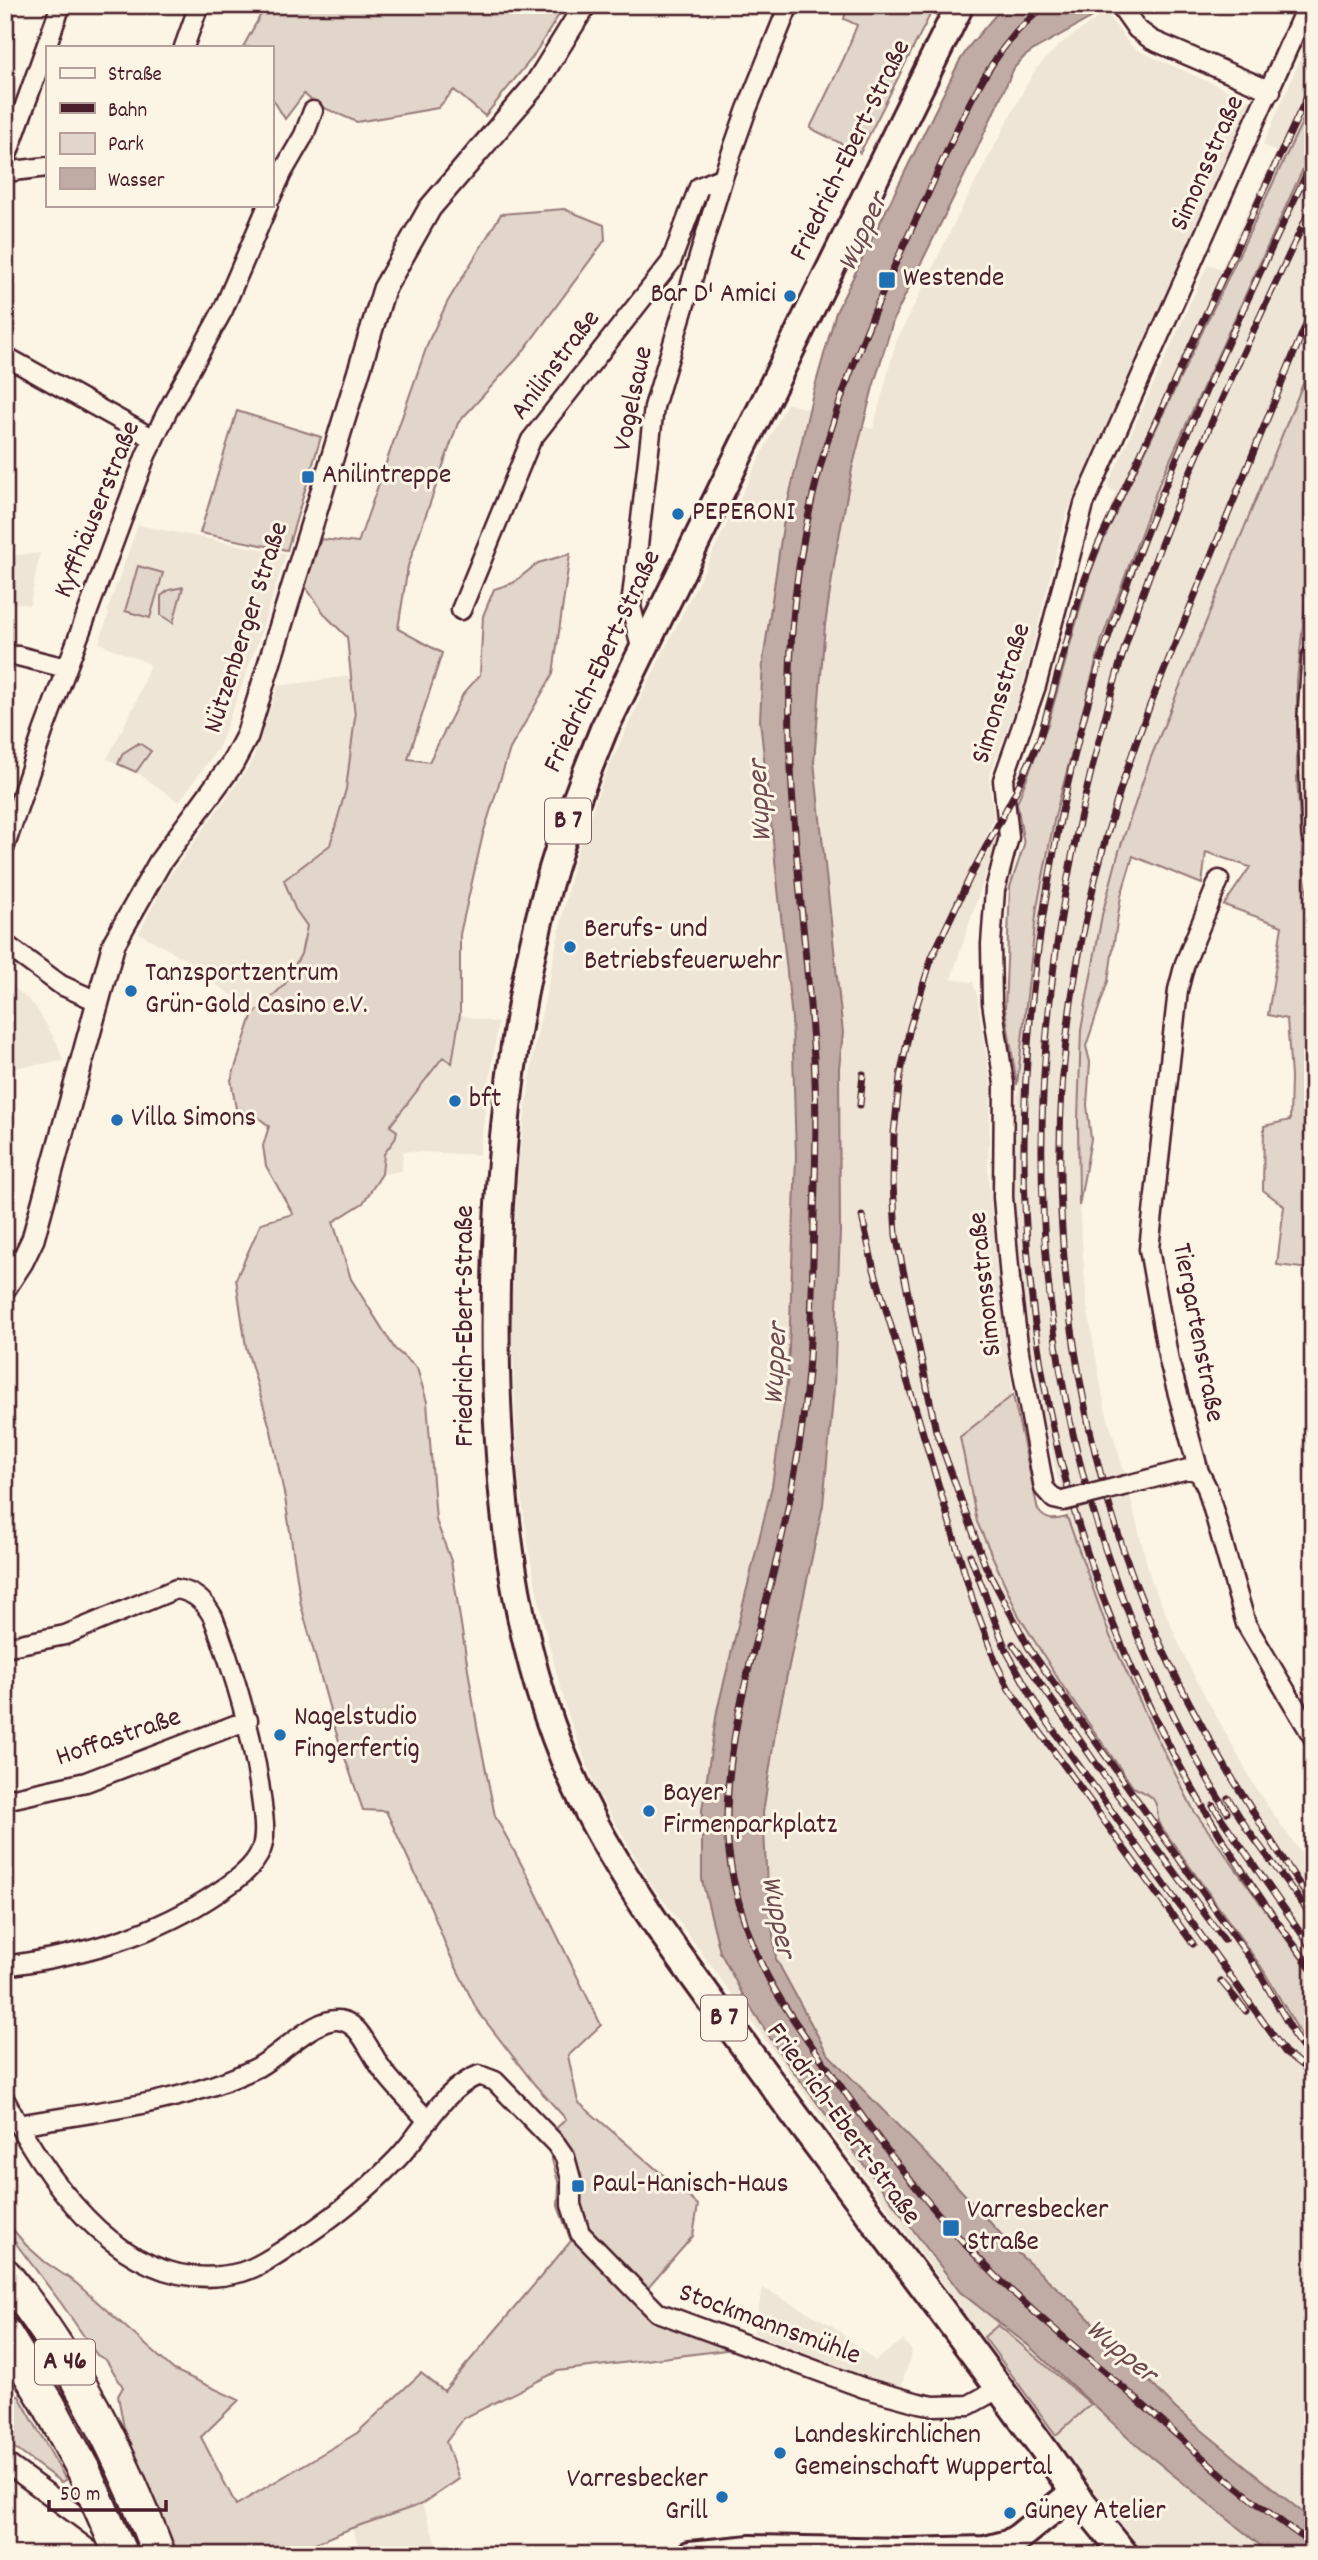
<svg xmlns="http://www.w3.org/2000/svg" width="1318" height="2560" font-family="Dekko,sans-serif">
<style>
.built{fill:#eee5d7}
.green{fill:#e2d5ca;stroke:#967a7a;stroke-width:2}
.water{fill:#c0aca5;stroke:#917474;stroke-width:2}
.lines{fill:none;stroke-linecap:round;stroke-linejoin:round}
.minor-casing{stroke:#4a1f2b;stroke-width:23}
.tertiary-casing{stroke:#4a1f2b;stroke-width:26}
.primary-casing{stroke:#4a1f2b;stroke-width:32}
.motorway-casing{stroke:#4a1f2b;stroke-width:37}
.minor{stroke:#fcf5e5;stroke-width:18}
.tertiary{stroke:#fcf5e5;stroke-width:21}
.primary{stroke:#fcf5e5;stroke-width:26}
.motorway{stroke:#fcf5e5;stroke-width:32}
.rail-casing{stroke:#4a1f2b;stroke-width:7}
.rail{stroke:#fcf5e5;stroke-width:4.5;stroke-dasharray:13;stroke-linecap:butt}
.minor-bridge-casing{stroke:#4a1f2b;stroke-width:23;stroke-linecap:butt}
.motorway-bridge-casing{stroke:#4a1f2b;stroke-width:37;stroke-linecap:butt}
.minor-bridge{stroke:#fcf5e5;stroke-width:18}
.motorway-bridge{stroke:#fcf5e5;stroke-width:32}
.poi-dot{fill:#1f6fb2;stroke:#fcf5e5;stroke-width:2.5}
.labels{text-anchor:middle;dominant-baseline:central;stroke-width:6;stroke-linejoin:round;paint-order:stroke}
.shield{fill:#fcf5e5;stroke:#7f5f63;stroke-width:2}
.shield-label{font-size:26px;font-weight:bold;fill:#4a1f2b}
.street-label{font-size:28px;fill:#4a1f2b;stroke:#fcf5e5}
.poi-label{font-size:28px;fill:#4a1f2b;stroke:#fcf5e5;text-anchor:start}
.water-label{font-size:30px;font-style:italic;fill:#6d4950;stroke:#fcf5e5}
</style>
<rect width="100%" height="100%" fill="#fcf5e5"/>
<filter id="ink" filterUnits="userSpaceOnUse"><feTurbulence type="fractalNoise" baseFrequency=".0143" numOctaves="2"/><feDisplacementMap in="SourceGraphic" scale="14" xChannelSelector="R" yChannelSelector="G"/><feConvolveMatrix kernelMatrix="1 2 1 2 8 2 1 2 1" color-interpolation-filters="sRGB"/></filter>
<g filter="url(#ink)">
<path class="built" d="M1106 12 1127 41 1137 50 1252 101 1066 515 1021 693 989 777 994 818 987 834 997 840 951 979 973 982 977 995 991 1086 988 1171 1000 1297 1013 1395 1038 1510 1133 1787 1150 1794 1262 1968 1313 2055V2555H1139L1089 2488 1009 2374 650 1882 598 1793 567 1712 544 1626 530 1557 518 1473 511 1309 518 1165 534 1050 574 861 603 780 641 697 787 403 873 429 896 342 964 204 1027 84 1036 69 1059 45Z
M1313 30V99L1117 513 1109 509 1116 492 1107 487 1208 264 1221 269 1276 152 1263 145Z
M1313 147V359L1151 757 1119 851 1102 915 1090 973 1077 1177 1087 1306 1105 1408 1124 1472 1151 1580 1190 1668 1258 1792 1313 1870V1976L1194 1811 1152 1728 1110 1635 1067 1517 1037 1395 1026 1330 1017 1248 1013 1164 1021 1033 1037 908 1055 816 1102 639 1159 484Z
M138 525 286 554 258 641 219 747 179 802 141 775 107 759 135 704 150 664 99 643 109 613 107 611Z
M40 553 30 605 10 602 5 624V556Z
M349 676 355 717 346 789 330 845 284 880 295 909 307 926 301 954 285 984 257 1011 190 968 192 963 139 933 165 882 251 764 278 686Z
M5 979 35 1006 57 1043 63 1061 5 1069Z
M460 1015 498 1023 479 1155 403 1151 402 1171 382 1174 384 1154 395 1139 390 1126 444 1057 453 1062Z
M763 2288 833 2326 875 2361 903 2340 912 2351 901 2387 867 2378 753 2333Z
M422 2504 441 2555H362L352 2528Z"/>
<path class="green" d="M266 5H565L532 58 485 116 454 90 438 108 357 122 317 105 304 94 285 119 271 96V47H243Z
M831 5H935L860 153 810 128 844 58 857 25 844 19 846 11Z
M1313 99V147L1159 484 1102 639 1055 816 1037 907 1017 1085 1005 1009 1010 887 1024 845 1017 803 1048 724 1089 577 1105 536Z
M564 209 604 225 605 240 521 354 458 423 408 566 398 629 442 653 408 759 429 762 463 694 480 675 483 616 494 589 513 583 538 563 570 554 553 674 510 749 483 834 460 934V1014L452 1063 443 1057 390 1126 397 1131 395 1139 384 1154 382 1174 363 1203 333 1222 351 1279 395 1349 417 1368 427 1402 436 1520 451 1561 477 1726 495 1816 531 1882 601 2025 568 2056 578 2102 698 2205 693 2236 635 2303C659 2329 701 2337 734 2349L558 2371 464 2418 446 2442 459 2479 422 2504 352 2528 286 2555H177L124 2428 118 2396 123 2387 106 2360 97 2355 61 2303 5 2229V2220L26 2245 45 2262 76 2283 174 2370 239 2400 201 2437 236 2505 357 2433 421 2373 444 2391 571 2241 558 2206 559 2185 546 2138 566 2119 535 2085 477 2010 448 1951 431 1908 386 1811 363 1810 336 1732 301 1605 285 1498 271 1431 246 1347 236 1279 261 1223 293 1214 266 1166 263 1146 269 1126 255 1115 236 1109 231 1080 252 1016 285 984 301 954 307 926 295 909 284 880 330 845 346 789 355 717 347 637 326 616 305 586 321 539 358 543 429 340 448 301 501 214Z
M1313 359V557L1303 594 1306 596 1297 681V780L1303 863 1313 934V1279L1309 1269 1277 1265 1284 1206 1263 1190 1264 1126 1290 1120 1291 1077 1287 1019 1268 1015 1282 926 1224 905 1250 867 1206 852 1202 884 1133 856 1121 896 1108 981 1086 1046 1090 1062 1087 1105 1091 1139 1079 1206 1078 1119 1081 1030 1102 915 1119 851 1151 757Z
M237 411 321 437 287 550 200 533Z
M138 566 163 573 150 618 125 611Z
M183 587 173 623 161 615V596L169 590Z
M139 743 151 751 136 772 118 764 123 753Z
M1013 1395 1038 1510C1046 1522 1055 1520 1067 1517L1110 1636 1152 1728 1194 1811 1313 1976V2055L1262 1968 1158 1822C1158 1799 1154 1796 1133 1787L1062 1685 1019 1616 977 1522 960 1437Z
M998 2325 1091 2404 1056 2435 984 2337Z
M5 2381 13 2392 19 2396 66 2480 61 2482 5 2441Z"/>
<path class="water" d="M1004 5H1114L1035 49 1024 57 1014 68 971 162 894 318 873 387 852 469 835 558 825 625 814 762 843 1033 839 1068 840 1231 834 1388 823 1505 776 1727 763 1813 767 1885 776 1959 827 2053 957 2186 1019 2254 1074 2303 1176 2409 1313 2521V2555H1272L1139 2447 1029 2346 960 2292 781 2055 743 1995 720 1952 702 1880V1810L717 1711 772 1486 788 1377 796 1156 792 1019 760 720 763 661 784 519 812 397 836 312 959 62 970 45Z"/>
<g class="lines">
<defs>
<path id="minor" d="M1120 5 1137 29 1152 40 1271 91
M184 47 199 5
M5 161 61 5
M5 172 47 167
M271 197 282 173 304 135 313 111
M5 356 154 439
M461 610 531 440 671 262 699 187 723 177
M642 652 631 606 654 407 723 177 747 109 789 5
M5 655 18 656 66 668
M5 846 43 732 146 455 167 412 223 310 268 205
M1219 880 1185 963 1178 990 1149 1249 1169 1361 1199 1472 1207 1488 1246 1624 1313 1737
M5 944 61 985 97 1001
M1127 1485 1188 1469 1199 1472
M1063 1501 1054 1499 1044 1488 1019 1352 1010 1279 1003 1197 1004 1084 992 1002 991 944 995 890 1009 837 1003 780 1036 686 1084 504 1307 5
M5 1647 65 1635 176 1589C195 1592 204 1601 213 1617 236 1677 253 1734 261 1797 263 1814 267 1834 261 1850 254 1868 235 1881 220 1891 155 1936 82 1955 5 1966
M5 1800 86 1782 248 1720
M5 2100C49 2185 129 2302 242 2272 259 2267 274 2256 288 2247 328 2222 363 2194 395 2161 423 2133 441 2090 479 2075L495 2081 556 2144 565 2157 571 2179V2205L580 2233 657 2312 864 2388 919 2403 934 2406 969 2405 998 2389
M18 2125C98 2111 182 2104 256 2068 279 2057 318 2013 343 2021 347 2022 353 2026 356 2029 365 2038 374 2058 382 2069 396 2088 413 2104 428 2121
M5 2462 109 2539"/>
<path id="tertiary" d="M1313 657 1309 716 1313 836
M5 1288 22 1262 33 1239 114 943 160 862 232 764 247 736 384 289 430 208 536 84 585 5"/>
<path id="primary" d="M960 5 604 729C583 781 563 832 548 886 505 1044 493 1209 496 1372 500 1519 517 1667 583 1801 628 1892 691 1972 750 2054 858 2202 972 2346 1077 2496L1125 2555
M690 2555 751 2549 906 2552 985 2550 1008 2544 1019 2537 1074 2492"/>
<path id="motorway" d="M5 2275C72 2357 122 2456 159 2555
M5 2334 49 2405 84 2471"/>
</defs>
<use href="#minor" class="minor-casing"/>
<use href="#tertiary" class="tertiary-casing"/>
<use href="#primary" class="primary-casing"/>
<use href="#motorway" class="motorway-casing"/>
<use href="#minor" class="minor"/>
<use href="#tertiary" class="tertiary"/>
<use href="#primary" class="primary"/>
<use href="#motorway" class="motorway"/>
<defs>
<path id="rail" d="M1045 5C1035 15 1023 24 1014 35 971 85 948 152 920 211 856 344 802 481 792 631 782 772 805 917 814 1058 817 1110 816 1162 814 1215 813 1267 812 1319 808 1372 803 1433 792 1494 778 1554 757 1641 727 1730 727 1820 727 1862 738 1906 753 1945 772 1994 805 2036 835 2078 881 2144 930 2210 987 2267 1033 2314 1087 2356 1136 2399 1194 2449 1249 2502 1313 2544
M1313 160C1236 324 1157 486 1101 659 1078 732 1061 809 1048 885 977 1291 1062 1643 1313 1970
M860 1105 863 1074
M862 1216 873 1266 973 1601 996 1663 1009 1689 1193 1944
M970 1555 1006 1650 1041 1713 1285 2052 1313 2074
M1013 1644 1117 1794 1224 1940
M1228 1798 1248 1830 1313 1918
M1213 1806 1313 1950
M1227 1812C1029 1484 999 1132 1093 764 1107 709 1121 655 1140 601 1188 465 1251 335 1313 204
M1307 1896C1253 1813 1199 1730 1158 1639 1073 1447 1040 1204 1072 996 1087 896 1114 799 1150 705L1313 307
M1221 1981 1246 2011
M1292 2033 1313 2062
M1298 2041 1256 1967 1029 1648 985 1565 936 1431 896 1235 893 1184 894 1133 900 1077 910 1027 932 957 971 875 1016 791 1039 741 1082 587 1098 545 1313 84"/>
</defs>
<use href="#rail" class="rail-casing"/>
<use href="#rail" class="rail"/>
<defs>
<path id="minor-bridge" d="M1063 1501 1127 1485"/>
<path id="motorway-bridge" d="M84 2471 121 2555"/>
</defs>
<use href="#minor-bridge" class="minor-bridge-casing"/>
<use href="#motorway-bridge" class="motorway-bridge-casing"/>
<use href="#minor-bridge" class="minor-bridge"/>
<use href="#motorway-bridge" class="motorway-bridge"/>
</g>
</g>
<g class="poi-dot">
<rect x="878" y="271" width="18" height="18" rx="3.5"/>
<circle cx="790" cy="296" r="7"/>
<rect x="301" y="470" width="14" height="14" rx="3.5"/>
<circle cx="678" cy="514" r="7"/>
<circle cx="570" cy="947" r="7"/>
<circle cx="131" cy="991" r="7"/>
<circle cx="455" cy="1101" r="7"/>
<circle cx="117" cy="1120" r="7"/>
<circle cx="280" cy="1735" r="7"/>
<circle cx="649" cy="1811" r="7"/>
<rect x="571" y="2179" width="14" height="14" rx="3.5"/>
<rect x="942" y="2219" width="18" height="18" rx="3.5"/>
<circle cx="780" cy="2453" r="7"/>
<circle cx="722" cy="2497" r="7"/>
<circle cx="1010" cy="2513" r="7"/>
</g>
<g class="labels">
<g class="shield">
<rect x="545" y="798.5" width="46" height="45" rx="5"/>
<rect x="701" y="1995.5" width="46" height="45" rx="5"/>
<rect x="35" y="2339.5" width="60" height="45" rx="5"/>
</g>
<g class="shield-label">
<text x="568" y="821">B 7</text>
<text x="724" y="2018">B 7</text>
<text x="65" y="2362">A 46</text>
</g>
<g class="street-label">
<text transform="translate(852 151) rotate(-64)">Friedrich-Ebert-Straße</text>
<text transform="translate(1209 164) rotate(-66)">Simonsstraße</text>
<text transform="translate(557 366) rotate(-53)">Anilinstraße</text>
<text transform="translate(635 399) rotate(-78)">Vogelsaue</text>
<text transform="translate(99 510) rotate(-68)">Kyffhäuserstraße</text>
<text transform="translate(248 628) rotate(-72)">Nützenberger Straße</text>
<text transform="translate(604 662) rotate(-65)">Friedrich-Ebert-Straße</text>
<text transform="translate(1003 694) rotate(-73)">Simonsstraße</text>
<text transform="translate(987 1284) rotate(-96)">Simonsstraße</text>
<text transform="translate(467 1326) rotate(-90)">Friedrich-Ebert-Straße</text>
<text transform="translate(1196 1333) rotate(79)">Tiergartenstraße</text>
<text transform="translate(119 1739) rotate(-19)">Hoffastraße</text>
<text transform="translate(842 2125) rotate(54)">Friedrich-Ebert-Straße</text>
<text transform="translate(769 2326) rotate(20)">Stockmannsmühle</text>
</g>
<g class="poi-label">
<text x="903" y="280">Westende</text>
<text x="776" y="296" text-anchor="end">Bar D' Amici</text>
<text x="322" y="477">Anilintreppe</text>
<text x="692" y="514">PEPERONI</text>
<text x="584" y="931">Berufs- und<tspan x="584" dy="32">Betriebsfeuerwehr</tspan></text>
<text x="145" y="975">Tanzsportzentrum<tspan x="145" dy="32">Grün-Gold Casino e.V.</tspan></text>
<text x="469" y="1101">bft</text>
<text x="131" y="1120">Villa Simons</text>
<text x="294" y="1719">Nagelstudio<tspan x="294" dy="32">Fingerfertig</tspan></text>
<text x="663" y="1795">Bayer<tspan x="663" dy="32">Firmenparkplatz</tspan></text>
<text x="592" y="2186">Paul-Hanisch-Haus</text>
<text x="967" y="2212">Varresbecker<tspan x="967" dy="32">Straße</tspan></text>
<text x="794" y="2437">Landeskirchlichen<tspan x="794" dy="32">Gemeinschaft Wuppertal</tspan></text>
<text x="708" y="2481" text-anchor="end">Varresbecker<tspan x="708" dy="32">Grill</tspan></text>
<text x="1024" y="2513">Güney Atelier</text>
</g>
<g class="water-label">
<text transform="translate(865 233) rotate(-65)">Wupper</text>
<text transform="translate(762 801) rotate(-93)">Wupper</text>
<text transform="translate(778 1364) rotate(-87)">Wupper</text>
<text transform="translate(776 1917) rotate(79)">Wupper</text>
<text transform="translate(1120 2353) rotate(40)">Wupper</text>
</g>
</g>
<rect width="1318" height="2560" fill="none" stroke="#fcf5e5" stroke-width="28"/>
<rect x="14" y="14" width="1290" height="2532" fill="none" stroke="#4a1f2b" stroke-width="2.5" filter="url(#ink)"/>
<rect x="46" y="46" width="228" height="161" fill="#fcf5e5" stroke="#b59f9b" stroke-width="2"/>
<rect x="60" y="68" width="35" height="10" fill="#fcf5e5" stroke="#b59f9b" stroke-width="2"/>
<text x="108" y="80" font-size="21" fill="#4a1f2b">Straße</text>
<rect x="60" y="103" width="35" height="10" fill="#4a1f2b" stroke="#b59f9b" stroke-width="2"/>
<text x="108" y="116" font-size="21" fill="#4a1f2b">Bahn</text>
<rect x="60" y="133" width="35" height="21" fill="#e2d5ca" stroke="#b59f9b" stroke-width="2"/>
<text x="108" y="150" font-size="21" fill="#4a1f2b">Park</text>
<rect x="60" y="168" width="35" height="21" fill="#c0aca5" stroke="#b59f9b" stroke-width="2"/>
<text x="108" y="186" font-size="21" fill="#4a1f2b">Wasser</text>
<path d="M49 2500v10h117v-10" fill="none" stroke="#4a1f2b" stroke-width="3.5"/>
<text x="60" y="2500" font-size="21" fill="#4a1f2b" stroke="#fcf5e5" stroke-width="5" paint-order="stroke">50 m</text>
</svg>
